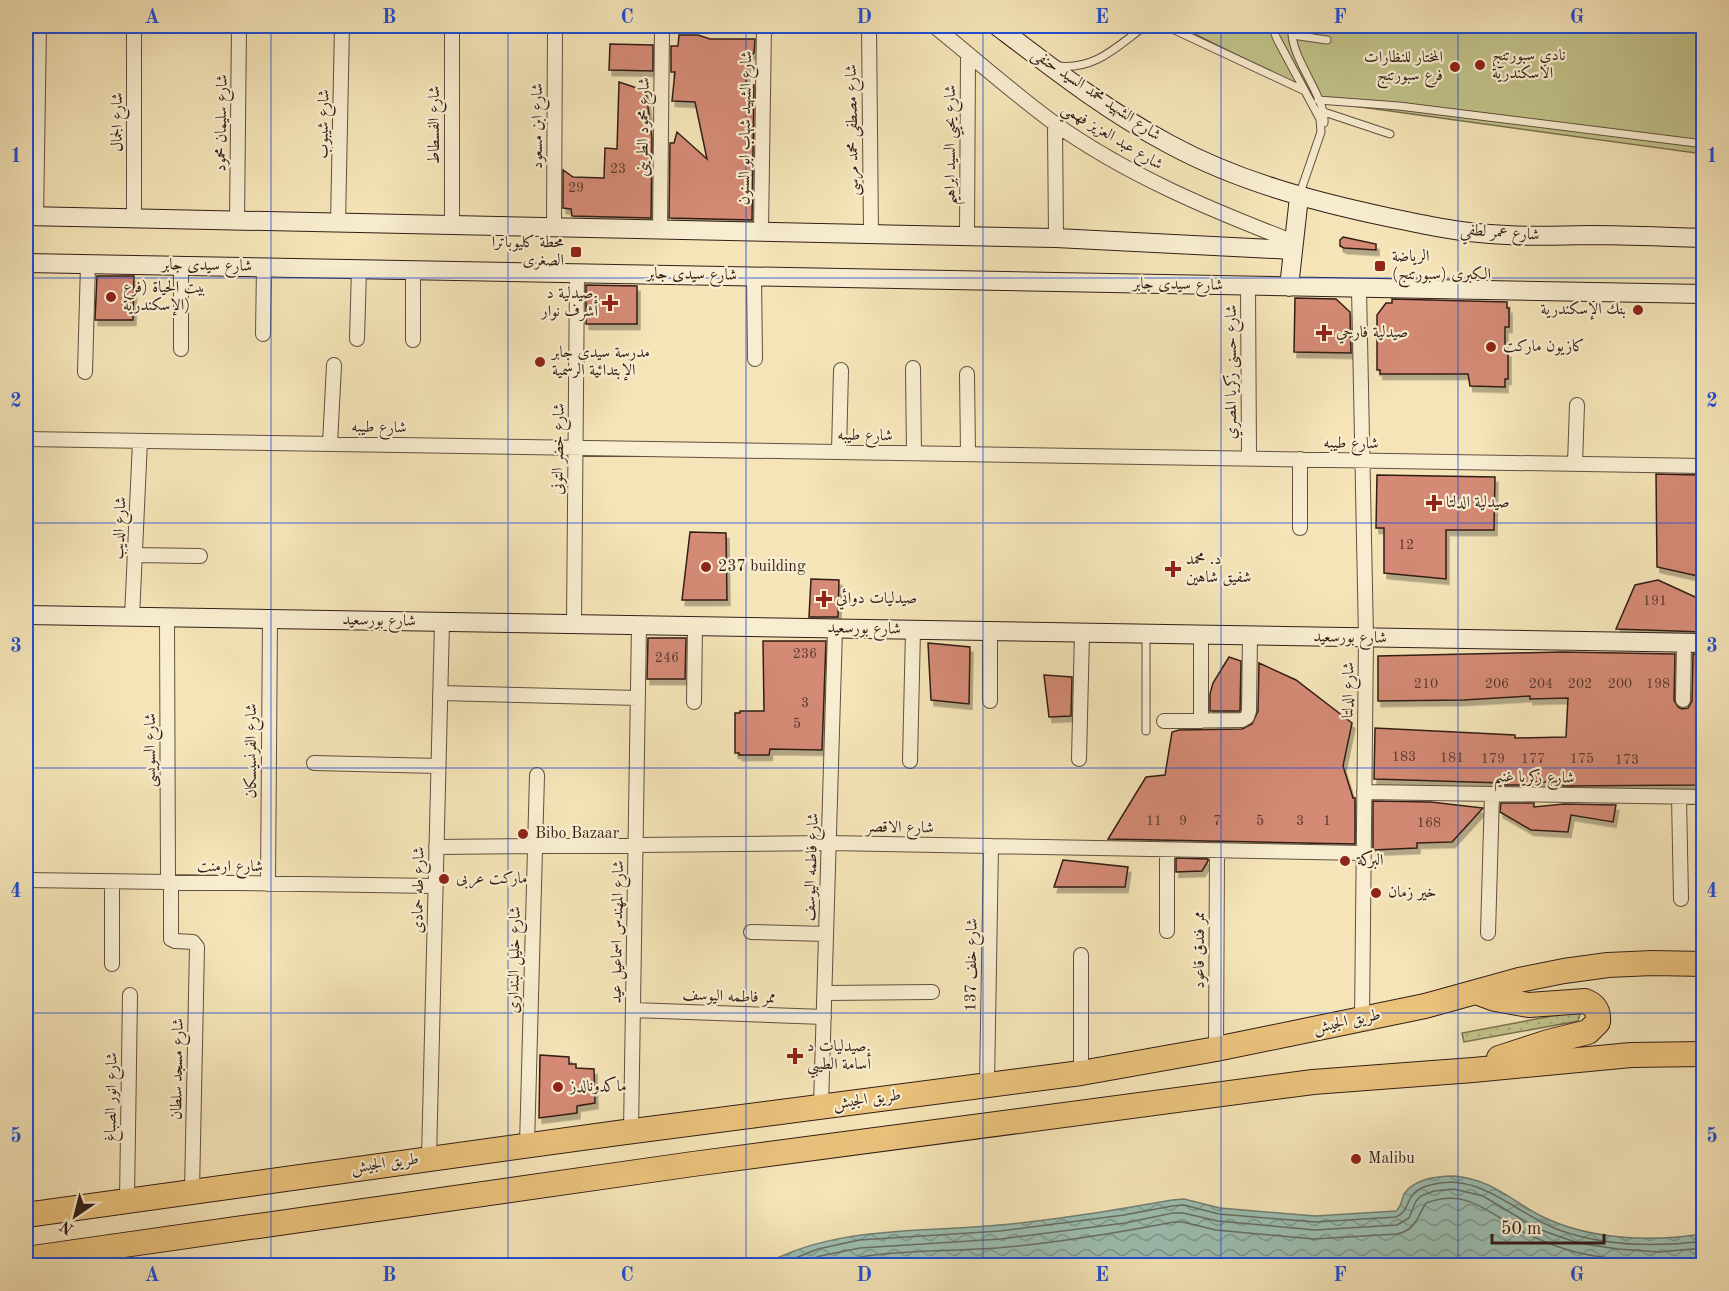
<svg xmlns="http://www.w3.org/2000/svg" width="1729" height="1291" font-family="'Old Standard TT',Amiri,serif">
<style>
.grass{fill:url(#grass-dots);stroke:#7a7050;stroke-width:1.5}
.pitch{fill:#c1c28a;stroke:#7a7050;stroke-width:1.5}
.water{fill:url(#water-waves);stroke:#727e73;stroke-width:1.5}
.lines{fill:none;stroke-linecap:round;stroke-linejoin:round}
.shore{stroke:#676e64;stroke-width:1.5}
.building{fill:#d48a74;stroke:#321e16;stroke-width:1.5;filter:url(#shadow)}
.lane-casing{stroke:#62503e;stroke-width:9}
.street-casing{stroke:#62503e;stroke-width:16}
.secondary-casing{stroke:#321e16;stroke-width:20}
.highway-casing{stroke:#321e16;stroke-width:26}
.lane{stroke:#f8edd0;stroke-width:7}
.street{stroke:#f8edd0;stroke-width:14}
.secondary{stroke:#f8edd0;stroke-width:18}
.highway{stroke:#eac27c;stroke-width:24}
.grid{fill:none;stroke:#1d4ed8;stroke-width:1.5;stroke-opacity:0.55}
.poi-dot{fill:#8f2418;stroke:#f8edd0;stroke-width:2}
.labels{text-anchor:middle;dominant-baseline:central;stroke-width:4.5;stroke-linejoin:round;paint-order:stroke}
.number-label{font-size:14px;fill:#5a392e}
.poi-label{font-size:16px;fill:#321e16;stroke:#f8edd0;text-anchor:start}
.street-label{font-size:16px;fill:#321e16;stroke:#f8edd0}
.neatline{fill:none;stroke:#1d4ed8;stroke-width:2}
.grid-label{font-size:20px;text-anchor:middle;font-weight:bold;fill:#1d4ed8}
</style>
<defs>
<pattern id="grass-dots" width="8" height="8" patternUnits="userSpaceOnUse" patternTransform="scale(1.5)"><rect width="8" height="8" fill="#c1c28a"/><path d="M2 2h.1M6 6h.1" fill="none" stroke="#a6a676" stroke-width="1.8" stroke-linecap="round"/></pattern>
<pattern id="water-waves" width="16" height="10" patternUnits="userSpaceOnUse" patternTransform="scale(1.5)"><rect width="16" height="10" fill="#9cbeb1"/><path d="M0 5q4-4 8 0t8 0" fill="none" stroke="#809a8f"/></pattern>
<filter id="shadow"><feDropShadow dx="3" dy="5.5" stdDeviation="0" flood-color="#0004"/></filter>
</defs>
<rect width="100%" height="100%" fill="#f4e4b7"/>
<filter id="stains"><feTurbulence type="fractalNoise" baseFrequency=".00333" numOctaves="4"/><feColorMatrix values="0 0 0 0 .2 0 0 0 0 .09 0 0 0 0 .02 0 0 0 .5 -.17"/></filter>
<radialGradient id="worn" r=".72"><stop offset=".6" stop-color="#630" stop-opacity="0"/><stop offset="1" stop-color="#630" stop-opacity=".3"/></radialGradient>
<path class="grass" d="M1573 1012 1580 1014 1578 1021 1464 1042 1462 1033Z"/>
<path class="pitch" d="M1179 26H1703V154L1332 103Z"/>
<path class="water" d="M1454 1176C1493 1180 1509 1199 1541 1216 1589 1240 1651 1242 1703 1234V1265H763C836 1225 919 1233 999 1225 1057 1220 1114 1210 1172 1200L1184 1199 1220 1208 1315 1216 1396 1211C1402 1206 1401 1200 1404 1194 1415 1178 1437 1176 1454 1176Z"/>
<g class="lines">
<path class="shore" d="M775 1266 818 1249 859 1240 1000 1231 1124 1215 1172 1206 1184 1205 1219 1214 1315 1222 1396 1217C1413 1210 1402 1192 1430 1185 1481 1171 1515 1214 1559 1230 1604 1246 1657 1247 1704 1241
M793 1266 820 1256 860 1248 1001 1239 1125 1223 1173 1213H1183L1218 1221 1315 1230 1397 1225 1409 1218 1416 1201 1421 1196 1434 1191 1454 1189 1483 1196 1538 1229 1578 1243 1618 1249 1659 1252 1704 1248
M819 1266C874 1249 940 1252 997 1248 1057 1243 1116 1233 1174 1222H1183L1216 1230 1314 1239 1397 1234C1416 1230 1417 1217 1426 1203 1464 1189 1484 1209 1515 1227 1533 1238 1554 1246 1575 1252 1616 1262 1661 1262 1704 1257"/>
</g>
<path class="building" d="M679 35H698L710 39H755L754 53 748 56 746 84 754 85 752 220 669 218 670 143H674L677 132 707 159 695 102 672 101 675 72H671V46H678Z
M610 44 653 45V71L609 70Z
M619 82 646 91 652 139 651 218 572 216 571 209 563 208V170L573 177 604 178 605 148 617 149Z
M1343 237 1376 244V250L1344 248 1340 246V240Z
M97 276H134L133 320H95Z
M586 285 637 286V324H586Z
M1295 298 1336 299 1350 312 1351 353 1294 352Z
M1392 299 1507 302V308H1509V327H1505V351L1508 352V379H1505V387L1470 386 1468 374H1380V370H1377V315L1386 303H1392Z
M1656 474 1699 475V482L1704 483V544H1698V576L1657 567Z
M1377 475 1495 477 1494 530H1446V579L1384 573V528H1376Z
M690 532 726 533 727 600H682Z
M811 579 839 580 838 617H809Z
M1658 580 1704 601V632L1616 629 1635 585Z
M648 638H686L685 679H647Z
M763 641H826L822 750 770 749 769 755H739V753H735V713H740V711H764Z
M928 643 970 647 969 704 931 700Z
M1562 652 1675 654 1674 700 1678 707 1682 709 1688 708 1692 701 1693 654H1704V739L1696 738V785L1563 786V782H1531V785H1501L1502 783 1374 779 1375 728 1515 735V738L1566 737 1568 698 1530 699V696L1464 700 1378 701V656Z
M1229 657 1241 661 1240 711H1210V694L1213 683Z
M1259 663 1296 680 1352 723 1343 766 1353 798H1355V844L1108 839 1146 777 1165 775 1172 732 1179 730 1242 729 1252 724 1258 711Z
M1044 675 1072 677 1071 716 1049 717Z
M1373 801 1431 802 1483 808 1452 842 1417 843V848L1373 850Z
M1501 803H1534V807L1564 804 1616 805 1613 822 1571 815 1568 832 1531 830 1500 812Z
M1176 858 1208 859V861L1202 871 1176 872Z
M1063 860 1128 867 1125 887H1054Z
M540 1055 569 1057V1064H576V1068L594 1069 595 1103 577 1106V1113L539 1118Z"/>
<g class="lines">
<defs>
<path id="lane" d="M1166 26 1305 91
M1272 26 1277 39 1320 119 1321 132 1300 193
M1058 66C1096 70 1117 46 1145 26
M1318 100 1399 106 1704 144
M1324 112 1390 134
M1324 123C1326 98 1295 64 1292 35L1327 40
M1146 634V731"/>
<path id="street" d="M134 26V218
M869 26 871 234
M934 26C974 58 1013 93 1054 123 1127 175 1211 210 1294 242
M1055 123 1056 238
M36 217 39 26
M237 221 239 26
M338 223 342 26
M452 225V26
M554 227 555 26
M660 229 662 26
M761 231 764 26
M967 236 968 54
M413 270V340
M754 276 755 359
M1248 286 1249 458
M1359 288 1366 638 1362 1019
M263 334 264 267
M357 339 359 269
M181 349V266
M913 368 914 453
M85 372 88 264
M967 374 968 454
M26 439 1704 466
M330 444 334 365
M839 452 841 370
M1575 464 1577 405
M1300 528V459
M135 555 200 556
M132 617 140 441
M167 617 168 882
M574 624 577 273
M1201 635V721
M440 693 638 698
M1683 700 1684 643
M990 701V632
M694 702 695 626
M1164 721 1242 720 1247 717 1249 711 1250 636
M1079 759 1082 633
M910 761 913 630
M314 763 438 766
M1364 792 1704 797
M1679 797 1681 899
M436 847 829 843 1363 853
M26 880 435 886
M112 881V964
M171 883V939L175 941 193 942 197 947 192 1191
M268 884 270 619
M1167 931V850
M751 932 826 934
M1488 933 1492 794
M1081 955V1073
M825 993 932 992
M633 1010 824 1017
M1216 1049 1217 851
M987 1084 991 846
M821 1106 835 629
M631 1131 639 625
M527 1145 537 775
M429 1158 442 622
M127 1200 130 995"/>
<path id="secondary" d="M997 26C1052 68 1107 111 1169 144 1237 181 1312 201 1387 217 1421 224 1456 232 1490 234 1524 237 1557 236 1590 235 1628 235 1666 237 1704 238
M26 216 1056 238 1293 250
M26 263 1704 294
M1289 287 1299 197
M26 615 1704 643"/>
<path id="highway" d="M1476 992 1495 999 1529 1005 1585 1001C1595 1005 1599 1011 1598 1022L1588 1032 1548 1042 1499 1058
M26 1215 618 1133 1081 1073 1216 1049 1362 1019 1425 1006 1519 980 1564 971 1608 965 1653 963 1704 964
M26 1259 693 1164 1313 1082 1473 1070 1631 1055 1704 1054"/>
</defs>
<use href="#lane" class="lane-casing"/>
<use href="#street" class="street-casing"/>
<use href="#secondary" class="secondary-casing"/>
<use href="#highway" class="highway-casing"/>
<use href="#lane" class="lane"/>
<use href="#street" class="street"/>
<use href="#secondary" class="secondary"/>
<use href="#highway" class="highway"/>
</g>
<path class="grid" d="M271 26V1266M508 26V1266M746 26V1266M983 26V1266M1221 26V1266M1458 26V1266M26 278H1704M26 523H1704M26 768H1704M26 1013H1704"/>
<g class="poi-dot">
<circle cx="1480" cy="65" r="6"/>
<circle cx="1455" cy="67" r="6"/>
<rect x="570" y="246" width="12" height="12" rx="3"/>
<rect x="1374" y="260" width="12" height="12" rx="3"/>
<circle cx="111" cy="297" r="6"/>
<path d="M607 294h6v6h6v6h-6v6h-6v-6h-6v-6h6z"/>
<circle cx="1638" cy="310" r="6"/>
<path d="M1321 324h6v6h6v6h-6v6h-6v-6h-6v-6h6z"/>
<circle cx="1491" cy="347" r="6"/>
<circle cx="540" cy="362" r="6"/>
<path d="M1431 494h6v6h6v6h-6v6h-6v-6h-6v-6h6z"/>
<circle cx="706" cy="567" r="6"/>
<path d="M1170 560h6v6h6v6h-6v6h-6v-6h-6v-6h6z"/>
<path d="M821 590h6v6h6v6h-6v6h-6v-6h-6v-6h6z"/>
<circle cx="523" cy="834" r="6"/>
<circle cx="1345" cy="861" r="6"/>
<circle cx="444" cy="879" r="6"/>
<circle cx="1376" cy="893" r="6"/>
<path d="M792 1047h6v6h6v6h-6v6h-6v-6h-6v-6h6z"/>
<circle cx="558" cy="1087" r="6"/>
<circle cx="1356" cy="1159" r="6"/>
</g>
<g class="labels">
<g class="number-label">
<text x="618" y="169">23</text>
<text x="576" y="188">29</text>
<text x="1406" y="545">12</text>
<text x="1655" y="601">191</text>
<text x="805" y="654">236</text>
<text x="667" y="658">246</text>
<text x="1426" y="684">210</text>
<text x="1497" y="684">206</text>
<text x="1541" y="684">204</text>
<text x="1580" y="684">202</text>
<text x="1620" y="684">200</text>
<text x="1658" y="684">198</text>
<text x="805" y="703">3</text>
<text x="797" y="724">5</text>
<text x="1404" y="757">183</text>
<text x="1452" y="758">181</text>
<text x="1493" y="759">179</text>
<text x="1533" y="759">177</text>
<text x="1582" y="759">175</text>
<text x="1627" y="760">173</text>
<text x="1154" y="821">11</text>
<text x="1183" y="821">9</text>
<text x="1217" y="821">7</text>
<text x="1260" y="821">5</text>
<text x="1300" y="821">3</text>
<text x="1327" y="821">1</text>
<text x="1429" y="823">168</text>
</g>
<g class="poi-label">
<text x="1492" y="56">نادي سبورتنج<tspan x="1492" dy="18">الاسكندرية</tspan></text>
<text x="1443" y="58" text-anchor="end">المختار للنظارات<tspan x="1443" dy="18">فرع سبورتنج</tspan></text>
<text x="564" y="243" text-anchor="end">محطة كليوباترا<tspan x="564" dy="18">الصغرى</tspan></text>
<text x="1392" y="257">الرياضة<tspan x="1392" dy="18">(سبورتنج) الكبرى</tspan></text>
<text x="123" y="288">بيت الحياة (فرع<tspan x="123" dy="18">الإسكندرية)</tspan></text>
<text x="598" y="294" text-anchor="end">صيدلية د.<tspan x="598" dy="18">أشرف نوار</tspan></text>
<text x="1626" y="310" text-anchor="end">بنك الإسكندرية</text>
<text x="1336" y="333">صيدلية فارحي</text>
<text x="1503" y="347">كازيون ماركت</text>
<text x="552" y="353">مدرسة سيدي جابر<tspan x="552" dy="18">الإبتدائية الرسمية</tspan></text>
<text x="1446" y="503">صيدلية الدلتا</text>
<text x="1186" y="560">د. محمد<tspan x="1186" dy="18">شفيق شاهين</tspan></text>
<text x="718" y="567">237 building</text>
<text x="836" y="599">صيدليات دوائي</text>
<text x="535" y="834">Bibo Bazaar</text>
<text x="1357" y="861">البركة</text>
<text x="456" y="879">ماركت عربى</text>
<text x="1388" y="893">خير زمان</text>
<text x="807" y="1047">صيدليات د.<tspan x="807" dy="18">أسامة الطيبي</tspan></text>
<text x="570" y="1087">ماكدونالدز</text>
<text x="1368" y="1159">Malibu</text>
</g>
<g class="street-label">
<text transform="translate(1096 95) rotate(34)">شارع الشهيد محمد السيد حنفى</text>
<text transform="translate(118 122) rotate(-90)">شارع الجمال</text>
<text transform="translate(222 123) rotate(-89)">شارع سليمان محمود</text>
<text transform="translate(324 124) rotate(-89)">شارع شيبوب</text>
<text transform="translate(435 125) rotate(-90)">شارع الفسطاط</text>
<text transform="translate(538 126) rotate(-90)">شارع ابن مسعود</text>
<text transform="translate(644 127) rotate(-89)">شارع محمود الطرينى</text>
<text transform="translate(746 128) rotate(-89)">شارع الشهيد شهاب ابو السنون</text>
<text transform="translate(853 130) rotate(-91)">شارع مصطفى محمد مرسى</text>
<text transform="translate(1112 137) rotate(31)">شارع عبد العزيز فهمي</text>
<text transform="translate(951 145) rotate(-90)">شارع يحيي السيد ابراهيم</text>
<text transform="translate(1500 233) rotate(4)">شارع عمر لطفي</text>
<text transform="translate(207 266) rotate(1)">شارع سيدى جابر</text>
<text transform="translate(692 275) rotate(1)">شارع سيدى جابر</text>
<text transform="translate(1178 285) rotate(1)">شارع سيدى جابر</text>
<text transform="translate(1232 372) rotate(-90)">شارع حسنى زكريا المصري</text>
<text transform="translate(379 428) rotate(1)">شارع طيبه</text>
<text transform="translate(865 436) rotate(1)">شارع طيبه</text>
<text transform="translate(1351 444) rotate(1)">شارع طيبه</text>
<text transform="translate(559 449) rotate(-89)">شارع خضر التونى</text>
<text transform="translate(120 528) rotate(-87)">شارع الديب</text>
<text transform="translate(379 621) rotate(1)">شارع بورسعيد</text>
<text transform="translate(864 629) rotate(1)">شارع بورسعيد</text>
<text transform="translate(1350 638) rotate(1)">شارع بورسعيد</text>
<text transform="translate(1349 690) rotate(-89)">شارع الدلتا</text>
<text transform="translate(151 750) rotate(-90)">شارع السويسى</text>
<text transform="translate(252 751) rotate(-90)">شارع الفرنسيسكان</text>
<text transform="translate(1534 778) rotate(1)">شارع زكريا غنيم</text>
<text transform="translate(900 828) rotate(1)">شارع الاقصر</text>
<text x="230" y="867">شارع ارمنت</text>
<text transform="translate(812 867) rotate(-88)">شارع فاطمه اليوسف</text>
<text transform="translate(419 890) rotate(-89)">شارع طه حمادى</text>
<text transform="translate(618 932) rotate(-89)">شارع المهندس اسماعيل عيد</text>
<text transform="translate(1200 950) rotate(-90)">ممر فندق قاعود</text>
<text transform="translate(515 960) rotate(-89)">شارع خليل البندارى</text>
<text transform="translate(972 965) rotate(-89)">شارع خلف 137</text>
<text transform="translate(729 997) rotate(2)">ممر فاطمه اليوسف</text>
<text transform="translate(1347 1022) rotate(-12)">طريق الجيش</text>
<text transform="translate(178 1069) rotate(-89)">شارع مسجد سلطان</text>
<text transform="translate(112 1097) rotate(-89)">شارع انور الصباغ</text>
<text transform="translate(867 1100) rotate(-8)">طريق الجيش</text>
<text transform="translate(385 1164) rotate(-8)">طريق الجيش</text>
</g>
</g>
<rect width="1729" height="1291" fill="none" stroke="#f4e4b7" stroke-width="66"/>
<g transform="translate(75 1216) rotate(215)" stroke="#f8edd0" stroke-width="4.5" paint-order="stroke">
<path d="M0-4.5L10 22L0 15L-10 22Z" fill="#321e16"/>
<text y="-9" font-size="16" font-weight="bold" text-anchor="middle" fill="#321e16">N</text>
</g>
<path d="M1492 1234v9h112v-9" fill="none" stroke="#321e16" stroke-width="3"/>
<text x="1501" y="1234" font-size="18" fill="#321e16" stroke="#f8edd0" stroke-width="4.5" paint-order="stroke">50 m</text>
<rect x="33" y="33" width="1663" height="1225" class="neatline"/>
<g class="grid-label">
<text x="152" y="23">A</text>
<text x="389" y="23">B</text>
<text x="627" y="23">C</text>
<text x="864" y="23">D</text>
<text x="1102" y="23">E</text>
<text x="1340" y="23">F</text>
<text x="1577" y="23">G</text>
<text x="16" y="162">1</text>
<text x="1712" y="162">1</text>
<text x="16" y="407">2</text>
<text x="1712" y="407">2</text>
<text x="16" y="652">3</text>
<text x="1712" y="652">3</text>
<text x="16" y="897">4</text>
<text x="1712" y="897">4</text>
<text x="16" y="1142">5</text>
<text x="1712" y="1142">5</text>
<text x="152" y="1281">A</text>
<text x="389" y="1281">B</text>
<text x="627" y="1281">C</text>
<text x="864" y="1281">D</text>
<text x="1102" y="1281">E</text>
<text x="1340" y="1281">F</text>
<text x="1577" y="1281">G</text>
</g>
<rect width="100%" height="100%" filter="url(#stains)"/>
<rect width="100%" height="100%" fill="url(#worn)"/>
</svg>
